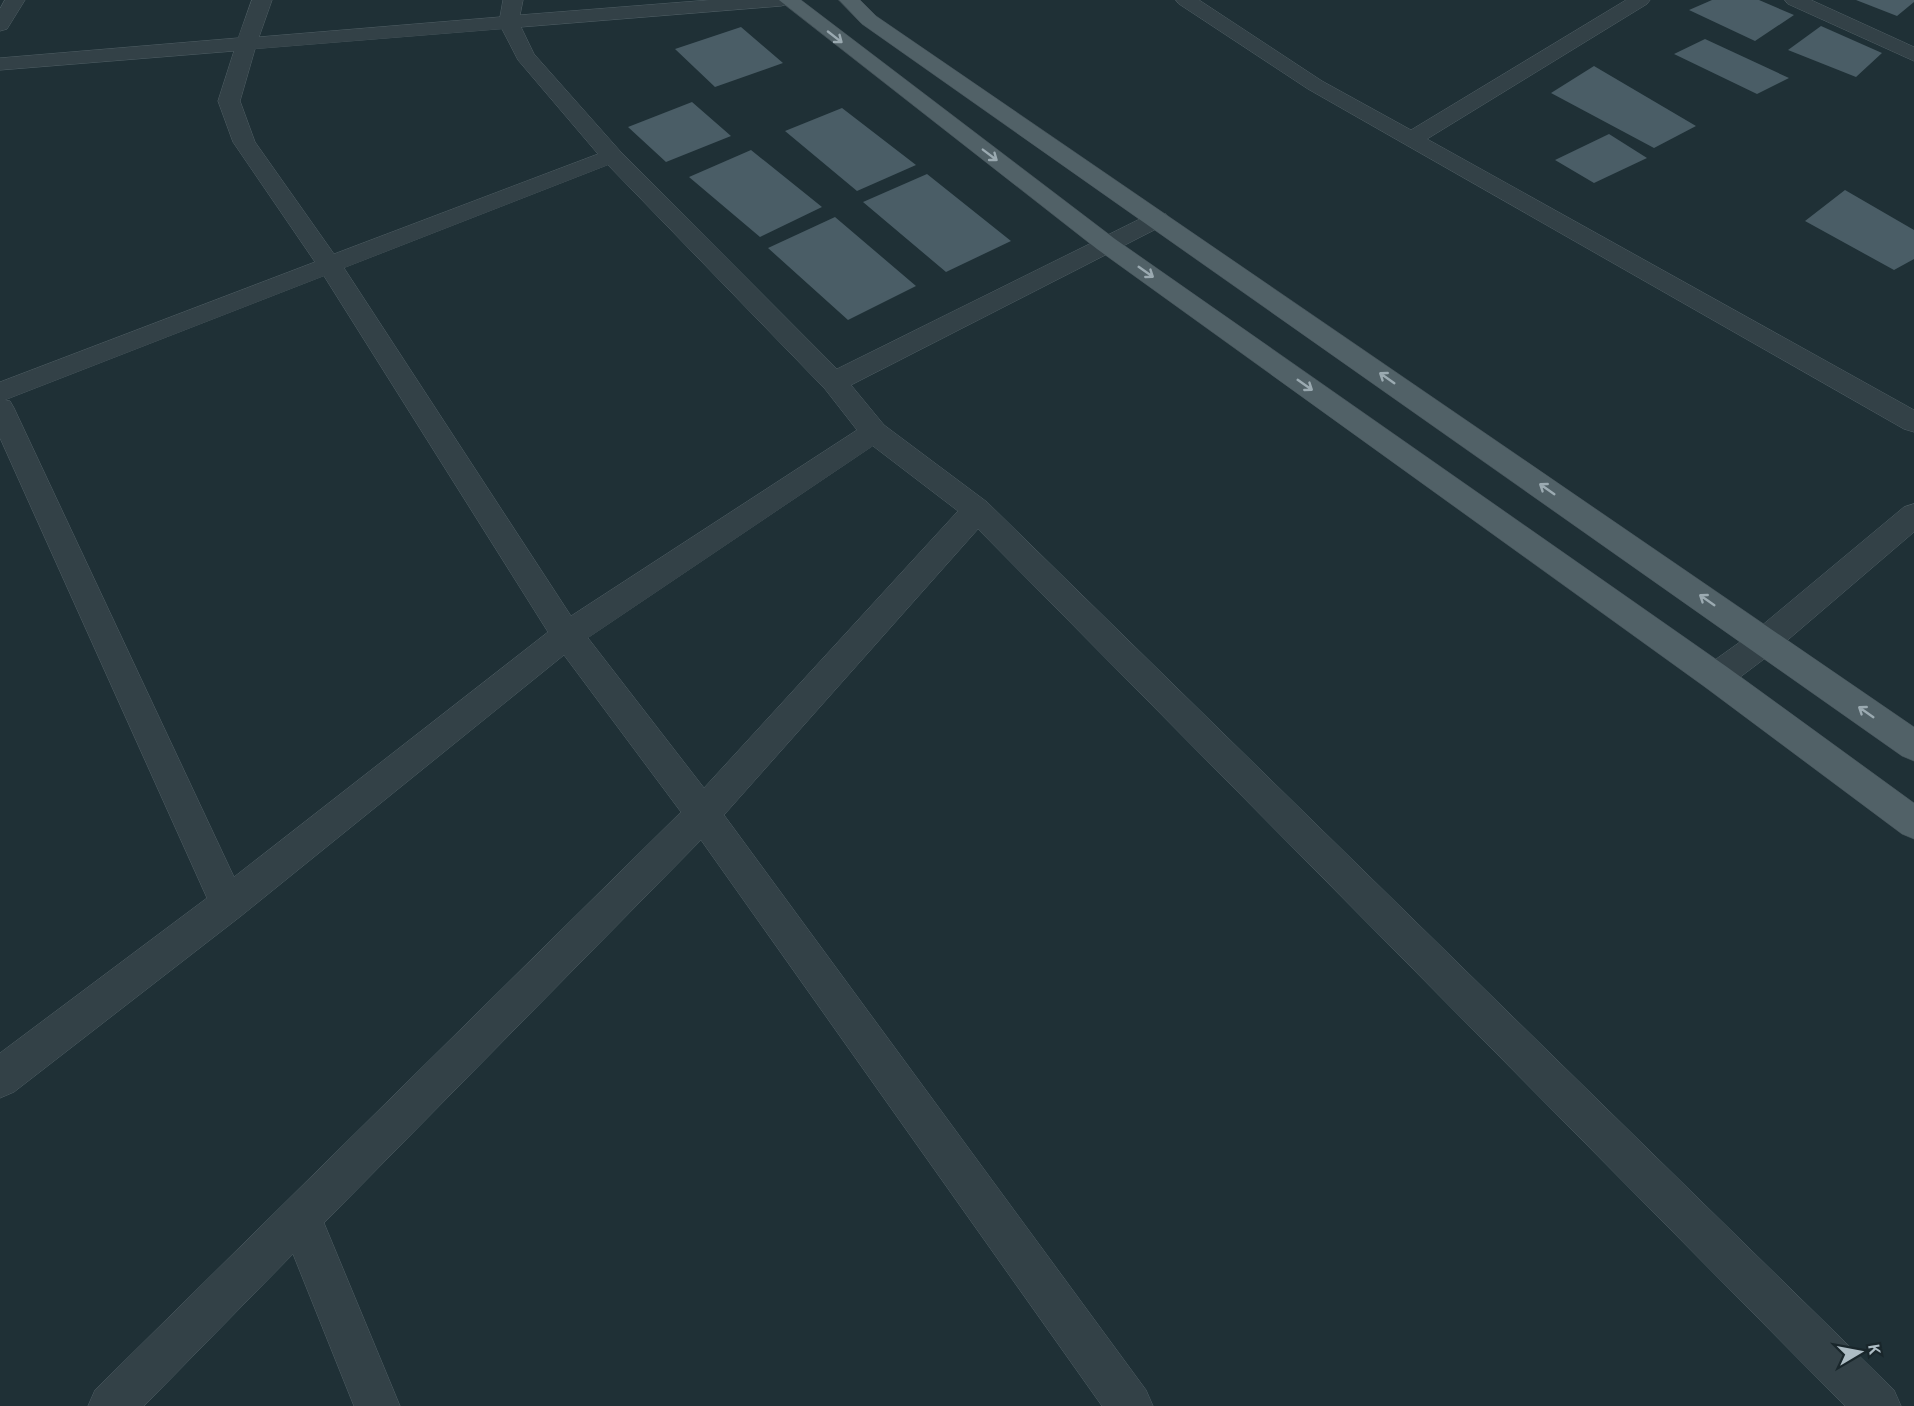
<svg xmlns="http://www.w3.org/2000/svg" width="1914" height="1406" font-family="'DM Sans',sans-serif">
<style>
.building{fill:#4a5d66}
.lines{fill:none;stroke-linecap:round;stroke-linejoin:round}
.minor-casing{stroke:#505f65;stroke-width:1}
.major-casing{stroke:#3f4d54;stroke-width:1}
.minor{fill:#334147;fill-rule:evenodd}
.major{fill:#516167;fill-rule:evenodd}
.oneway{stroke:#9baab1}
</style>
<rect width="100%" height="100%" fill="#1f3036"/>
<path class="building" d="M1712 0H1759L1794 15 1755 41 1689 10Z
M1856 0H1914V2L1897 16Z
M1821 26 1882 53 1856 77 1788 50Z
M741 27 783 63 715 87 675 49Z
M1705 39 1789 78 1757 94 1674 54Z
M1594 66 1696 126 1654 148 1551 93Z
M692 102 731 136 666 162 628 127Z
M842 108 916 165 857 191 785 131Z
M1609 134 1647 158 1594 183 1555 160Z
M751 150 822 207 760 237 689 177Z
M927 174 1011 241 946 272 863 202Z
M1845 190 1914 230V259L1894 270 1805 221Z
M835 217 916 286 848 320 768 248Z"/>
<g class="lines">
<defs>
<path id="minor" d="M5 0H25L7 29 0 31V9Z
M252 0H272L259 37 500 17 503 0H523L520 15 710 0H791L788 4 781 6 521 27 534 54 620 151 837 369 1150 214 1158 212 1166 214 1170 219 1166 224 851 385 884 425 987 502 1894 1390 1901 1406H1845L978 529 724 815 1146 1390 1153 1406H1102L701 840 324 1223 400 1406H354L293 1254 144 1406H88L95 1390 681 812 564 655 241 916 14 1092 0 1098V1053L207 898 0 438V382L315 262 233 142 218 101 234 51 0 70V58L238 38ZM502 29 518 60 598 154 334 254 255 142 240 101 255 49ZM608 165 825 389 857 430 571 616 344 268ZM324 276 548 632 234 877 14 408 10 401 5 400ZM873 446 958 511 704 788 588 638Z
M1176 0H1199L1322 81 1411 130 1626 0H1650L1647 4 1427 139 1914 410V432L1904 429 1308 89 1179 4Z
M1785 0H1811L1914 47V61L1788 4Z
M1914 504V532L1776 650 1727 687 1716 691 1705 687 1700 677 1705 667 1754 632 1904 507Z"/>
<path id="major" d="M779 0H801L1115 239 1727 667 1914 803V839L1902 834 1705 687 1097 249Z
M839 0H860L876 16 1914 727V761L1902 756 862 24Z"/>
</defs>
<use href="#minor" class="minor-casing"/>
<use href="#major" class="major-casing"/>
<use href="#minor" class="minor"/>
<use href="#major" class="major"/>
</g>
<defs><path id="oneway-shaft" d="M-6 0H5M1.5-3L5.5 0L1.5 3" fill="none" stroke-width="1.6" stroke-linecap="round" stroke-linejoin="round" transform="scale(1.5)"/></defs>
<g class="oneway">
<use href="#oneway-shaft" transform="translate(835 37) rotate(38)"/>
<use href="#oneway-shaft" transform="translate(990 155) rotate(37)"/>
<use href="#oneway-shaft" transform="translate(1146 272) rotate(35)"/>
<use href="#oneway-shaft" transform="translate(1387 378) rotate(-145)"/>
<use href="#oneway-shaft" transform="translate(1305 385) rotate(35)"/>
<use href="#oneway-shaft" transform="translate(1547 489) rotate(-145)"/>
<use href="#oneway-shaft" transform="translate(1707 600) rotate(-145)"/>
<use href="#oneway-shaft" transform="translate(1866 712) rotate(-145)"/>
</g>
<g transform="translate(1860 1352) rotate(80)" stroke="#19262b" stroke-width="4.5" paint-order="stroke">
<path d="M0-4.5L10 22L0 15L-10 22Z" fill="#adbcc4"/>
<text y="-9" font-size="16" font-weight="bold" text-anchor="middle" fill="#adbcc4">K</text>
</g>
</svg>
